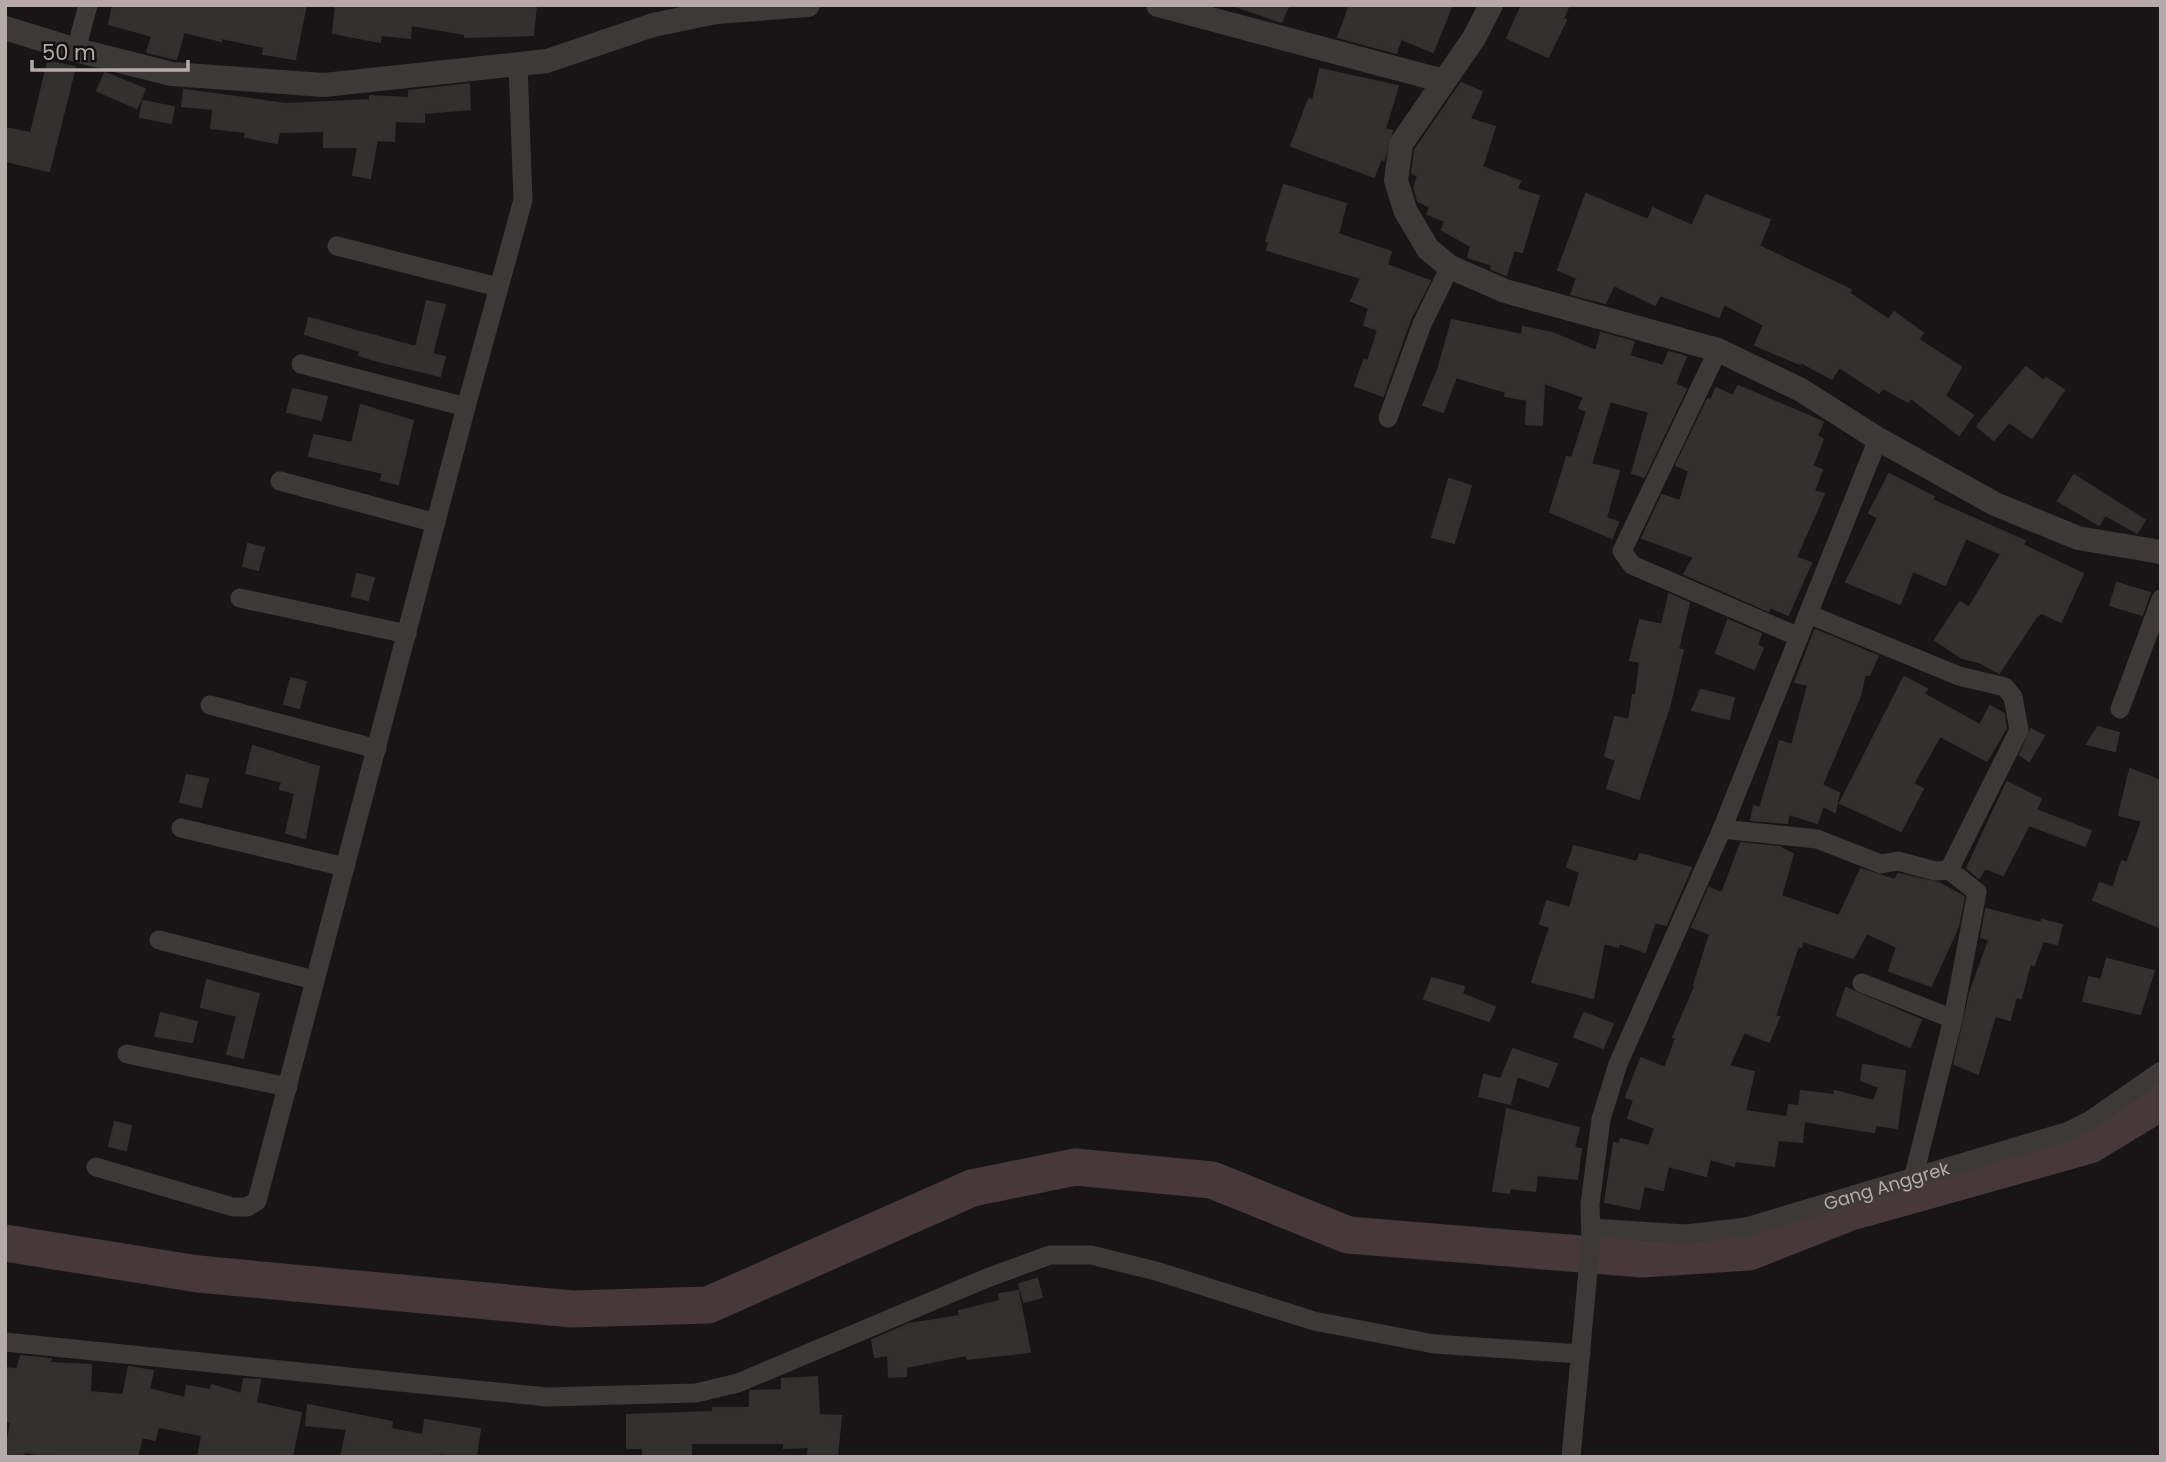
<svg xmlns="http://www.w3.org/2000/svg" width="2166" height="1462" font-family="Poppins,sans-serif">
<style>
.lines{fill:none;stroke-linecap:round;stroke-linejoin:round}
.river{stroke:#46383b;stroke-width:37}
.building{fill:#323130;stroke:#32302f;stroke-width:2}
.minor{stroke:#3d3939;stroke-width:19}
.tertiary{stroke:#3d3939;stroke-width:24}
.labels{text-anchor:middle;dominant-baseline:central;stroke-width:5;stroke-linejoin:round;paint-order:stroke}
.street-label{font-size:18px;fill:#b5a9a9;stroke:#121010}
</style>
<rect width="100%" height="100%" fill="#171515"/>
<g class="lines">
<path class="river" d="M5 1243 198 1274 572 1309 708 1305 972 1188 1075 1167 1212 1180 1348 1235 1642 1259 1749 1252 1848 1213 2090 1145 2161 1102"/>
</g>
<path class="building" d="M113 5H306L295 59 263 54 264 47 221 38V41L184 32 176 59 147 52 152 36 109 24Z
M336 5H536L533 35 465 37V34L411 25 410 38 381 35 380 42 333 33Z
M1233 5H1289L1281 22Z
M1350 5H1452L1433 52 1401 39 1396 53 1338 37Z
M1522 5H1569L1563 19 1566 20 1548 57 1507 38Z
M48 61 75 67 49 171 5 161V128L31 133Z
M1320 69 1398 86 1385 129 1392 131 1384 160 1381 159 1374 177 1291 146 1309 99 1313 101Z
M105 73 145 89 137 108 97 91Z
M1461 83 1482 92 1470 119 1495 127 1482 167 1520 181 1517 189 1539 196 1522 252 1514 250 1506 275 1491 269 1492 265 1468 257 1471 246 1442 230 1445 221 1427 214 1430 207 1418 201 1414 187 1418 176 1412 173 1415 150Z
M469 84 470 109 424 113V122L395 121 394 141 377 140 370 178 353 175 358 147H324V131L279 132 277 143 245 137 246 132 211 128 213 109 182 106 184 90 286 104 370 100V96L409 98V91Z
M143 101 174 107 171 123 140 117Z
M1284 185 1346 204 1338 234 1391 252 1387 265 1430 281 1410 320 1383 396 1355 386 1364 360 1368 361 1378 330 1364 325 1369 308 1351 301 1361 278 1267 250 1269 242 1266 241Z
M1586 194 1648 220 1653 208 1692 226 1706 195 1770 220 1759 246 1851 290 1849 293 1889 320 1894 312 1923 333 1918 339 1961 367 1945 396 1973 415 1959 435 1911 398 1908 402 1883 388 1879 393 1839 367 1832 379 1801 362 1800 364 1755 345 1764 325 1724 304 1719 317 1660 295 1655 305 1614 285 1605 303 1571 294 1577 278 1558 270Z
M427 301 445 305 432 354 445 357 440 376 374 360 359 355 360 351 305 334 309 318 416 347Z
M1452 320 1522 335 1523 327 1552 333 1596 351 1601 333 1634 342 1629 356 1663 366 1669 352 1686 357 1675 384 1686 389 1644 477 1632 473 1649 412 1610 401 1591 464 1619 471 1606 518 1618 522 1612 538 1550 512 1567 457 1572 458 1587 411 1579 408 1584 397 1544 383 1542 425 1526 424 1527 400 1505 396 1506 392 1456 377 1443 412 1423 405 1438 370Z
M2026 367 2044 381 2046 378 2064 390 2032 438 2009 422 1994 440 1977 426Z
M1738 386 1823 422 1817 436 1823 439 1812 466 1822 470 1814 491 1824 494 1796 557 1811 563 1788 615 1770 607 1769 611 1684 574 1694 557 1642 538 1662 495 1680 501 1689 471 1676 465 1708 399 1711 400 1716 388 1733 396Z
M293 389 327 397 321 420 287 412Z
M361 405 413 421 398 484 381 480 383 473 309 456 314 435 352 443Z
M1889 474 1934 497 1932 500 2025 541 2023 545 2083 574 2061 622 2042 613 2037 616 1999 673 1979 662 1962 658 1935 640 1960 602 1969 608 2001 554 1966 538 1945 585 1913 571 1900 604 1846 582 1878 518 1869 513Z
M2074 475 2145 520 2137 533 2105 515 2099 525 2058 501Z
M1449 479 1471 486 1454 543 1432 537Z
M248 544 264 548 258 570 243 566Z
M357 574 374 578 368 600 352 596Z
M2117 583 2150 593 2142 615 2110 605Z
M1669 594 1689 603 1678 649 1683 650 1669 707 1639 799 1607 788 1616 760 1605 756 1615 717 1629 720 1633 695H1636L1640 662 1630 660 1640 620 1662 625Z
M1728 620 1761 634 1757 645 1763 648 1754 669 1716 653Z
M1815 630 1878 656 1869 675 1865 674 1860 696 1822 785 1839 793 1835 812 1823 806 1817 823 1789 814 1787 823 1751 820 1754 806 1760 808 1780 741 1792 745 1808 685 1795 682Z
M1904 677 1927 689 1924 694 1980 725 1990 706 2004 714 2006 728 1987 761 1940 736 1913 784 1923 789 1901 831 1840 803Z
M291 678 306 682 299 708 284 704Z
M1701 690 1734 698 1729 719 1692 710Z
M2098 727 2119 733 2115 751 2087 744Z
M2031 729 2044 736 2029 761 2020 755Z
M253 746 319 767 305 838 286 833 295 793 280 789 282 782 246 773Z
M2130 769 2161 781V928L2093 900 2100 883 2113 888 2122 861 2127 863 2142 821 2119 815Z
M187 775 208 779 201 807 180 802Z
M2007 782 2041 799 2036 810 2091 831 2085 846 2029 825 2003 875 1985 868 1979 878 1967 868Z
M1741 843 1779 847 1793 854 1781 896 1839 916 1861 869 1895 880 1898 874 1939 883 1964 897 1958 927 1931 986 1889 971 1897 947 1867 933 1853 958 1803 941 1801 947 1798 946 1775 1016 1779 1017 1769 1042 1744 1032 1729 1066 1754 1072 1745 1111 1787 1117 1789 1105 1799 1106 1801 1091 1835 1095V1091L1874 1101 1879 1087 1861 1080 1863 1065 1905 1071 1897 1128 1876 1125 1874 1132 1804 1121 1802 1142 1778 1140 1774 1166 1735 1161 1734 1166 1710 1159 1706 1176 1668 1166 1663 1190 1644 1186 1639 1209 1605 1202 1614 1143 1619 1144 1621 1139 1649 1146 1655 1128 1628 1118 1634 1100 1626 1097 1641 1058 1665 1068 1676 1038 1673 1037 1696 985H1694L1710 934 1692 927 1709 888 1722 893Z
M1574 846 1637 862 1640 854 1691 868 1666 925 1655 922 1645 952 1619 943 1618 947 1604 943 1593 998 1532 982 1550 927 1540 924 1547 901 1570 908 1580 872 1567 867Z
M1986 909 2041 923 2042 920 2062 925 2057 944 2043 941 2034 965 2030 964 2021 998 2016 997 2010 1020 1995 1016 1978 1074 1954 1064 1970 993 1989 940 1981 937Z
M2107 959 2154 971 2140 1014 2083 1001 2089 977 2101 980Z
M1432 978 1464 987 1462 994 1495 1007 1489 1021 1424 999Z
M207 980 259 994 243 1058 227 1054 237 1016 201 1007Z
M1846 988 1921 1020 1910 1047 1837 1015Z
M161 1013 197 1022 192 1042 155 1036Z
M1584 1013 1613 1024 1603 1048 1574 1037Z
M1513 1049 1557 1064 1548 1087 1517 1076 1510 1104 1479 1096 1484 1075 1501 1079Z
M1507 1109 1579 1128 1574 1148 1581 1149 1577 1179 1537 1175 1535 1191 1510 1188 1509 1193 1493 1191Z
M115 1122 131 1126 126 1150 109 1146Z
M1037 1279 1042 1297 1024 1302 1019 1284Z
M1018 1291 1030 1352 967 1359 966 1355 906 1367V1376L889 1377 888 1355 875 1357 872 1340 909 1324 960 1316 959 1311 1000 1301 999 1294Z
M21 1356 51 1359 49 1363 91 1365 90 1392 123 1395 129 1367 153 1371 149 1389 185 1398 187 1386 210 1390 212 1385 241 1394 244 1379 260 1380 256 1403 301 1413 292 1457H198L202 1435 158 1427 155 1440 142 1437 137 1457H58L24 1452 23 1457H5L11 1422 5 1421V1368L17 1369Z
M817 1377 819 1415 841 1416 837 1457 808 1454 809 1447 784 1448V1443H691V1457H643V1448H627V1415L713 1412V1408H750V1391L782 1390V1379Z
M308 1405 392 1422 391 1429 423 1435 425 1420 480 1429 476 1457 439 1453 438 1457H341L347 1429 306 1425Z"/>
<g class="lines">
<g class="minor">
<path d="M76 50 88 5"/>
<path d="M337 246 498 287"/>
<path d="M1718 350 1622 551 1632 565 1799 637"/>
<path d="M301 364 466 407"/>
<path d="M1388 418 1422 324 1450 267"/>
<path d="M280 481 436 523"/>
<path d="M240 598 407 634"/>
<path d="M1808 614 1959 676 2005 687 2013 697 2019 730 1949 870"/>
<path d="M210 705 377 749"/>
<path d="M2120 709 2161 599"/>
<path d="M181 828 345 867"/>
<path d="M1722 829 1817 839 1881 864 1898 861 1935 871 1949 870 1977 892 1953 1019 1914 1175"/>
<path d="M159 940 314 980"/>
<path d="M1862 983 1953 1019"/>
<path d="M127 1054 288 1087"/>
<path d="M96 1167 233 1207H247L257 1201 466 407 523 200 518 65"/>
<path id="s1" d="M1592 1228 1686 1234 1746 1227 2069 1131 2089 1121 2161 1071"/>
<path d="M5 1342 547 1397 696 1393 738 1383 987 1278 1050 1255H1091L1156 1271 1314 1321 1434 1344 1581 1354"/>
<path d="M1571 1457 1591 1238 1590 1204 1601 1119 1618 1064 1722 829 1878 439"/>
</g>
<path class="tertiary" d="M1158 5 1444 81
M1491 5 1474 38 1401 144 1396 180 1405 210 1428 249 1450 267 1505 291 1718 350 1801 390 1878 439 1995 504 2078 538 2161 552
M5 28 76 50 172 74 324 85 547 61 653 25 716 12 808 5"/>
</g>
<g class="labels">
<g class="street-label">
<text stroke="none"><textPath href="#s1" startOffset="301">Gang Anggrek</textPath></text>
</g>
</g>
<rect width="2166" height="1462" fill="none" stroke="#b5a9a9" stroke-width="14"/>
<path d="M32 60v10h156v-10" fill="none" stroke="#b5a9a9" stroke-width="3.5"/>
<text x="42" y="60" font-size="21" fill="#b5a9a9" stroke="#121010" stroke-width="5" paint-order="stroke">50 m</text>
</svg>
